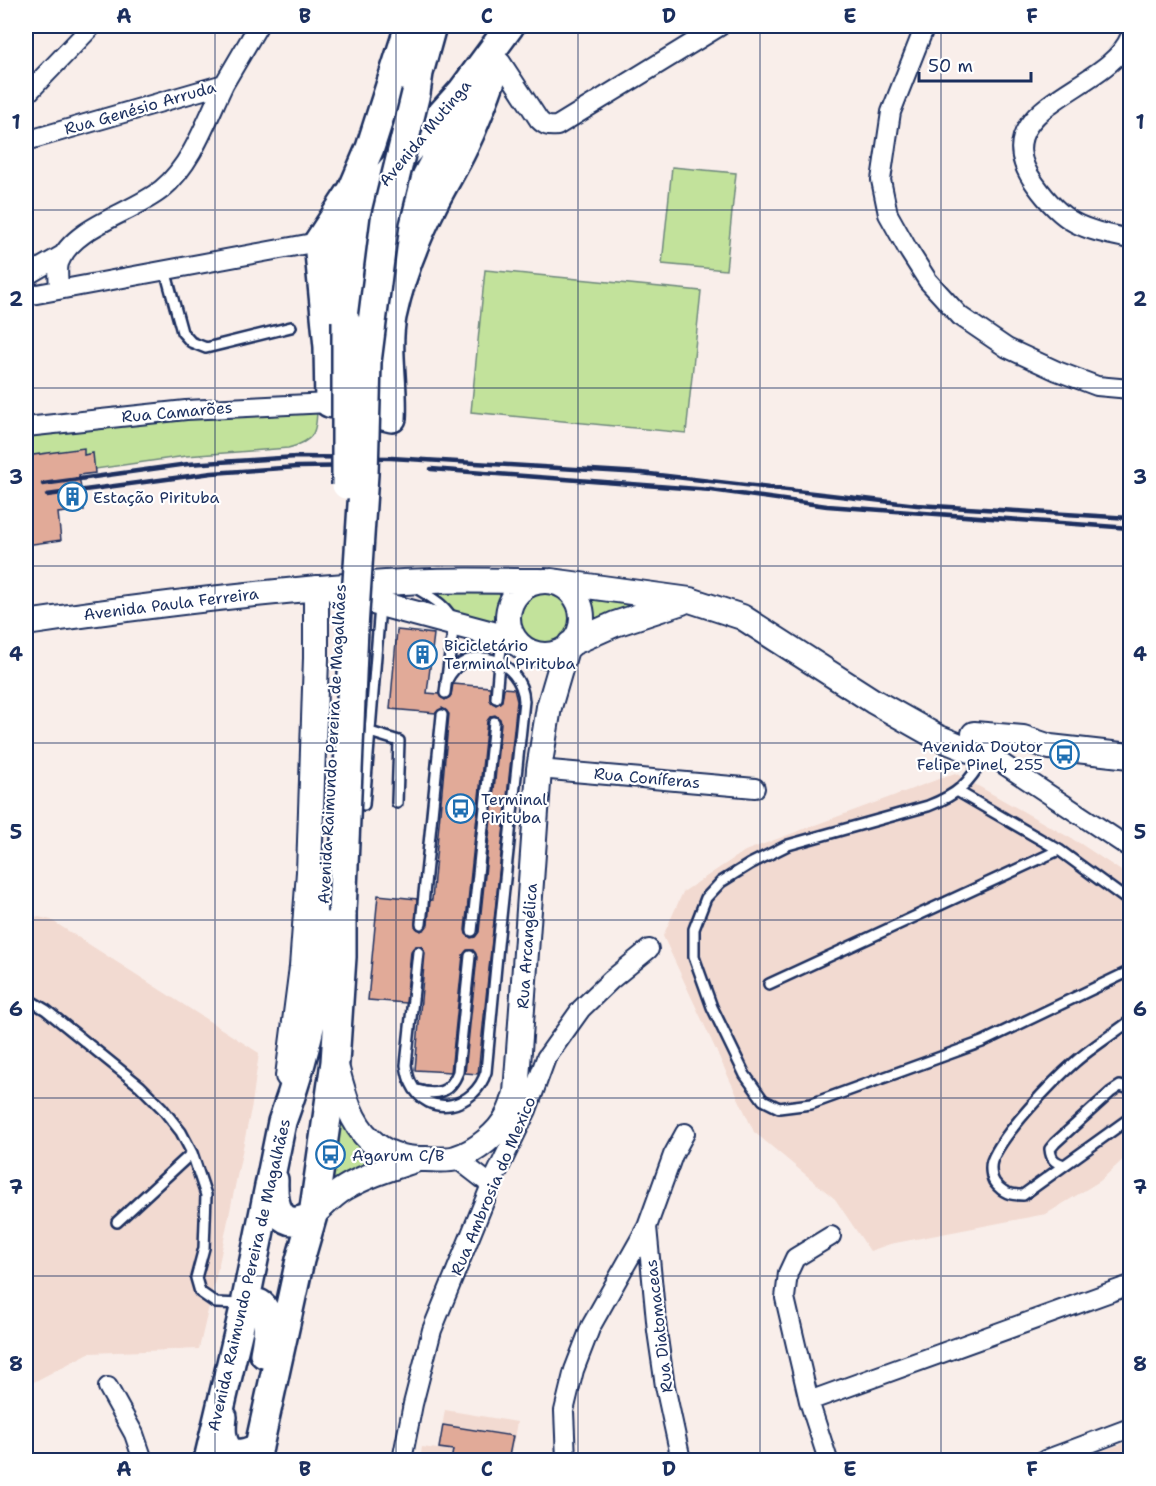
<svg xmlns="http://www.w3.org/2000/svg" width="1156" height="1486" font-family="'Shantell Sans',sans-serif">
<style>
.built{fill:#f2dad1}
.green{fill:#c2e29b;stroke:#6e887c;stroke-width:1.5}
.building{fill:#e1aa98;stroke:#1b2f5e;stroke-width:1.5;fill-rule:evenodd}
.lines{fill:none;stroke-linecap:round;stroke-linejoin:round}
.lane-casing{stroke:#1b2f5e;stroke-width:14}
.street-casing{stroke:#1b2f5e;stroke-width:22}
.secondary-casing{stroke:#1b2f5e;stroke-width:28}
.primary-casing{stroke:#1b2f5e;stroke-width:32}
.lane{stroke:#fff;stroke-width:9}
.street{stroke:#fff;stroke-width:18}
.secondary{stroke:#fff;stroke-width:24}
.primary{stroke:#fff;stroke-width:27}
.rail{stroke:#1b2f5e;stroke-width:4.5}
.primary-bridge-casing{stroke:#1b2f5e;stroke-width:32;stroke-linecap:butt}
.primary-bridge{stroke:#fff;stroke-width:27}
.grid{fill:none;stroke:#1b2f5e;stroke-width:1.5;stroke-opacity:0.55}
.labels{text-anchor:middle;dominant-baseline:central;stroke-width:4.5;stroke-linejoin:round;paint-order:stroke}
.street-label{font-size:16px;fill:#1b2f5e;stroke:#fff}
.poi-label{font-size:16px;fill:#1b2f5e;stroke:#fff;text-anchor:start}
.neatline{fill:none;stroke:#1b2f5e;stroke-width:2}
.grid-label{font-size:20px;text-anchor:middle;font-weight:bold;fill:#1b2f5e}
</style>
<rect width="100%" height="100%" fill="#f9eeea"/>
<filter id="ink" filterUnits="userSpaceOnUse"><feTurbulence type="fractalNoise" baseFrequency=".0167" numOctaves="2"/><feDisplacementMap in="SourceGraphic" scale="12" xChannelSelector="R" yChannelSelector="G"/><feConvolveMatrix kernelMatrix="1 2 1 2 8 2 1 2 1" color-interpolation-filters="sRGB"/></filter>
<g filter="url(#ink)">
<path class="built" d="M955 773 1081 844 1130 877V1153L1100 1181 1046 1214 890 1244 870 1251 835 1199 754 1132 663 936 683 892 745 851Z
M26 914 51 920 259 1053 252 1104 220 1259 199 1349 89 1353 26 1386Z
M445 1410 517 1422 510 1460H420L422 1447 438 1449Z
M1130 1441V1460H1078Z"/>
<path class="green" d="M672 167 736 173 726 270 662 264Z
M485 270 701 291 686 433 471 412Z
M317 406C317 432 315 441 288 448L186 456 26 479V434Z
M519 588C505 601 505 616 502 633L455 620 429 592Z
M516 620a29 29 0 1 1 58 0a29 29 0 1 1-58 0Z
M578 593 628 604 580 638C586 620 586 610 578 593Z
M336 1086 390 1159 327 1196Z"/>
<path class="building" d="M84 448V455L93 453 95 473 79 475 84 510 58 513 61 540 26 545V456Z
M397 630 434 634 427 693 439 694 445 700 451 695 453 684 490 687V700L496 705 502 701 504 688 514 689 517 701 478 1074 465 1073 477 957 473 950H467L463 955 451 1072 415 1070 425 953 422 947 416 946 411 951 406 1003 368 1000 378 895 417 899 415 926 421 931 428 925 430 900H432L449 714 442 708 436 713 390 709ZM495 715 500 719 501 723 479 932 475 937 471 938 466 934 465 930 487 721 491 716Z
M443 1425 513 1436 508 1461H451L453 1450 439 1448Z"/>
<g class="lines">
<defs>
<path id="lane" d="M165 270 182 332 191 342 206 348 291 327
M416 588C431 597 448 606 454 623L445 693
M496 698 499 662 507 616
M370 732 399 741 397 803
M985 756C968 784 959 794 928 806L788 845 750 864 721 882 706 898 694 929V957L712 1007 745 1075 763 1100 779 1108 811 1104 982 1042 1130 971
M957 791 1059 850 1130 902
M364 805 380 606
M421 924 442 715
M472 931 494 722
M418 952 406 1065C407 1071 408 1078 411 1083 428 1120 475 1108 486 1072L498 945 524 701C522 660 467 638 446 682
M769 984 1059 850
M26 998 46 1010 140 1086 162 1108 181 1132 192 1153 206 1195 204 1248 196 1278 200 1292 216 1303 242 1304
M1130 1021C1112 1035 1092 1047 1075 1062 1052 1082 1002 1134 992 1161 990 1167 991 1178 995 1183 1003 1193 1010 1195 1023 1195L1130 1118
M417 1090C437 1096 450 1093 458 1072L470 956
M1064 1165C1054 1162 1051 1159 1050 1149L1055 1143 1111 1092 1120 1086 1130 1089
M117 1222 192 1153"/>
<path id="street" d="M925 26 891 112 881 180 888 214 907 248 928 281 960 316 1007 348 1057 371 1097 386 1130 389
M1130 37C1109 91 979 106 1035 184 1065 226 1083 229 1130 239
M501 62 539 120C545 126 549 127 557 126L720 26
M26 95 92 26
M26 141 224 84 258 26
M26 276 64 254
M59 290C59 282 57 270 59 263 73 226 133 213 162 189 193 163 207 119 224 84
M26 296 318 242
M26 427 186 410 329 403
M988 754 1130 848
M539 769 755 788
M456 1158 491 1185
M647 1227 657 1331 665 1386 681 1460
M108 1387 134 1434 143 1460
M809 1401 1130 1285
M402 1460 413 1404 432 1330 491 1185 527 1110 546 1058 581 1009 611 980 649 949
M566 1460 564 1411 574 1370 591 1326 647 1227 673 1155 685 1133
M828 1460 809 1401 785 1298 788 1273 795 1258 831 1236
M1045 1460 1130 1428"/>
<path id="secondary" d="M551 581 690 600 742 617 873 701 937 737 982 755 988 754 991 748 988 736
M508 618a37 37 0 1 1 74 0a37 37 0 1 1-74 0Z
M339 593 504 637 518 644
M26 623C150 605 277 589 403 582 449 579 495 581 540 581
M570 644 615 624 682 602
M974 734 1023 738 1050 747 1130 756
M335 1062C342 1088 349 1121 370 1140 386 1155 404 1160 425 1159 434 1159 447 1161 456 1158 476 1152 499 1133 508 1115 512 1108 514 1100 516 1093L539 769 549 707 566 649
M288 1076 302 967 309 872 316 658V588
M313 1215C323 1206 333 1195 345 1188 367 1175 391 1168 415 1160"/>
<path id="primary" d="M416 93 419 73 432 26
M352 190 318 242 328 347 329 403 392 418C394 384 386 351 392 317 400 279 415 240 433 205 442 186 454 168 463 149 475 124 485 98 494 72
M382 274C407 215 431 158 469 106
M342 286 340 267 342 244 352 190 370 148 409 26
M346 321 371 200 381 181 462 91 510 26
M274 1180C273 1208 281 1233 313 1215
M245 1304C276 1293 267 1338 264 1354
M223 1417C219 1446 229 1463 259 1447
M208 1460 245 1304 282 1122C299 1075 313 1025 319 975 321 952 322 929 324 906
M256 1460 300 1260 313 1215 335 1062 342 957V913"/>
</defs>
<use href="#lane" class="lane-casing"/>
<use href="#street" class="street-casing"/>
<use href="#secondary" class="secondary-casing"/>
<use href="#primary" class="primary-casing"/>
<use href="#lane" class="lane"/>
<use href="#street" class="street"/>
<use href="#secondary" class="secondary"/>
<use href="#primary" class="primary"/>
<path class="rail" d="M431 469 711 490 827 506 1130 528
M43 484 188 464 296 457 391 458 641 473 917 505 1130 518
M47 495 212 473 297 467 368 466"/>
<defs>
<path id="primary-bridge" d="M346 321V485
M342 913 354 628 364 474 367 362 385 220 416 93"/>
</defs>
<use href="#primary-bridge" class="primary-bridge-casing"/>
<use href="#primary-bridge" class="primary-bridge"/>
</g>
</g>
<path class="grid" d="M215 26V1460M396 26V1460M578 26V1460M760 26V1460M941 26V1460M26 210H1130M26 388H1130M26 566H1130M26 743H1130M26 920H1130M26 1098H1130M26 1276H1130"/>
<defs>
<symbol id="building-ring" viewBox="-11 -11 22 22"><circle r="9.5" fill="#fff" stroke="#1f6fb2" stroke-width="1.5"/><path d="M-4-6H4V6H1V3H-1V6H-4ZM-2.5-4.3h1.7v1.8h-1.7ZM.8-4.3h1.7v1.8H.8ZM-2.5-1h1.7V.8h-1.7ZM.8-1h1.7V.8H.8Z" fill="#1f6fb2"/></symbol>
<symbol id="bus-ring" viewBox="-11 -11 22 22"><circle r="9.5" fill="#fff" stroke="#1f6fb2" stroke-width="1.5"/><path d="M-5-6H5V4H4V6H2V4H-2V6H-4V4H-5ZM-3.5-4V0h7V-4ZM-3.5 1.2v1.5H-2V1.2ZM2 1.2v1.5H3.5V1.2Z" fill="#1f6fb2"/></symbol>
</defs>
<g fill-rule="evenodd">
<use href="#building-ring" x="56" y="480" width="33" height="33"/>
<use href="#building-ring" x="406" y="638" width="33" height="33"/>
<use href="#bus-ring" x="1048" y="738" width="33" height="33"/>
<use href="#bus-ring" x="444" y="792" width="33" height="33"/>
<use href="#bus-ring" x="314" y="1138" width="33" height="33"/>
</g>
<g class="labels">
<g class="street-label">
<text transform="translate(140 108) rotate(-16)">Rua Genésio Arruda</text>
<text transform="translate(425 133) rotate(-50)">Avenida Mutinga</text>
<text transform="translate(177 412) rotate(-5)">Rua Camarões</text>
<text transform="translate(171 604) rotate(-7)">Avenida Paula Ferreira</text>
<text transform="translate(332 744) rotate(-87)">Avenida Raimundo Pereira de Magalhães</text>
<text transform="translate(647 778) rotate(5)">Rua Coníferas</text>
<text transform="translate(527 946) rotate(-86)">Rua Arcangélica</text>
<text transform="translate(493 1186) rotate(-67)">Rua Ambrosia do Mexico</text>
<text transform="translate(249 1275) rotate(-77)">Avenida Raimundo Pereira de Magalhães</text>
<text transform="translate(659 1326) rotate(-97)">Rua Diatomaceas</text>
</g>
<g class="poi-label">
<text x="93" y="497">Estação Pirituba</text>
<text x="444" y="645">Bicicletário<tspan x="444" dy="18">Terminal Pirituba</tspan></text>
<text x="1043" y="746" text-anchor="end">Avenida Doutor<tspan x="1043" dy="18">Felipe Pinel, 255</tspan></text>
<text x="481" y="799">Terminal<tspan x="481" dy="18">Pirituba</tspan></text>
<text x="352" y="1155">Agarum C/B</text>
</g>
</g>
<rect width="1156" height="1486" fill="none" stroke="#fff" stroke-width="66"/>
<path d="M919 72v9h112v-9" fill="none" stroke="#1b2f5e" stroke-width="3"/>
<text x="928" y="72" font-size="18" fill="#1b2f5e" stroke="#ffffff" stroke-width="4.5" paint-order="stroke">50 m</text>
<rect x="33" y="33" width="1090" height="1420" class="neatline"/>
<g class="grid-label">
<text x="124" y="23">A</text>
<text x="305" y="23">B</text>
<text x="487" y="23">C</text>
<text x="669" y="23">D</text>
<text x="850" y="23">E</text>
<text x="1032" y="23">F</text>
<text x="16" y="129">1</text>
<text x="1140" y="129">1</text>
<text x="16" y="306">2</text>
<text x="1140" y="306">2</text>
<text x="16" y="484">3</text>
<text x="1140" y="484">3</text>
<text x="16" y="661">4</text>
<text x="1140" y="661">4</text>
<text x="16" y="839">5</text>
<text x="1140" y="839">5</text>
<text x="16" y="1016">6</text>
<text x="1140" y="1016">6</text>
<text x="16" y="1194">7</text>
<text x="1140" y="1194">7</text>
<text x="16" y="1371">8</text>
<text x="1140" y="1371">8</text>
<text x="124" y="1476">A</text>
<text x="305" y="1476">B</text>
<text x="487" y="1476">C</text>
<text x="669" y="1476">D</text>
<text x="850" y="1476">E</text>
<text x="1032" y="1476">F</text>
</g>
</svg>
